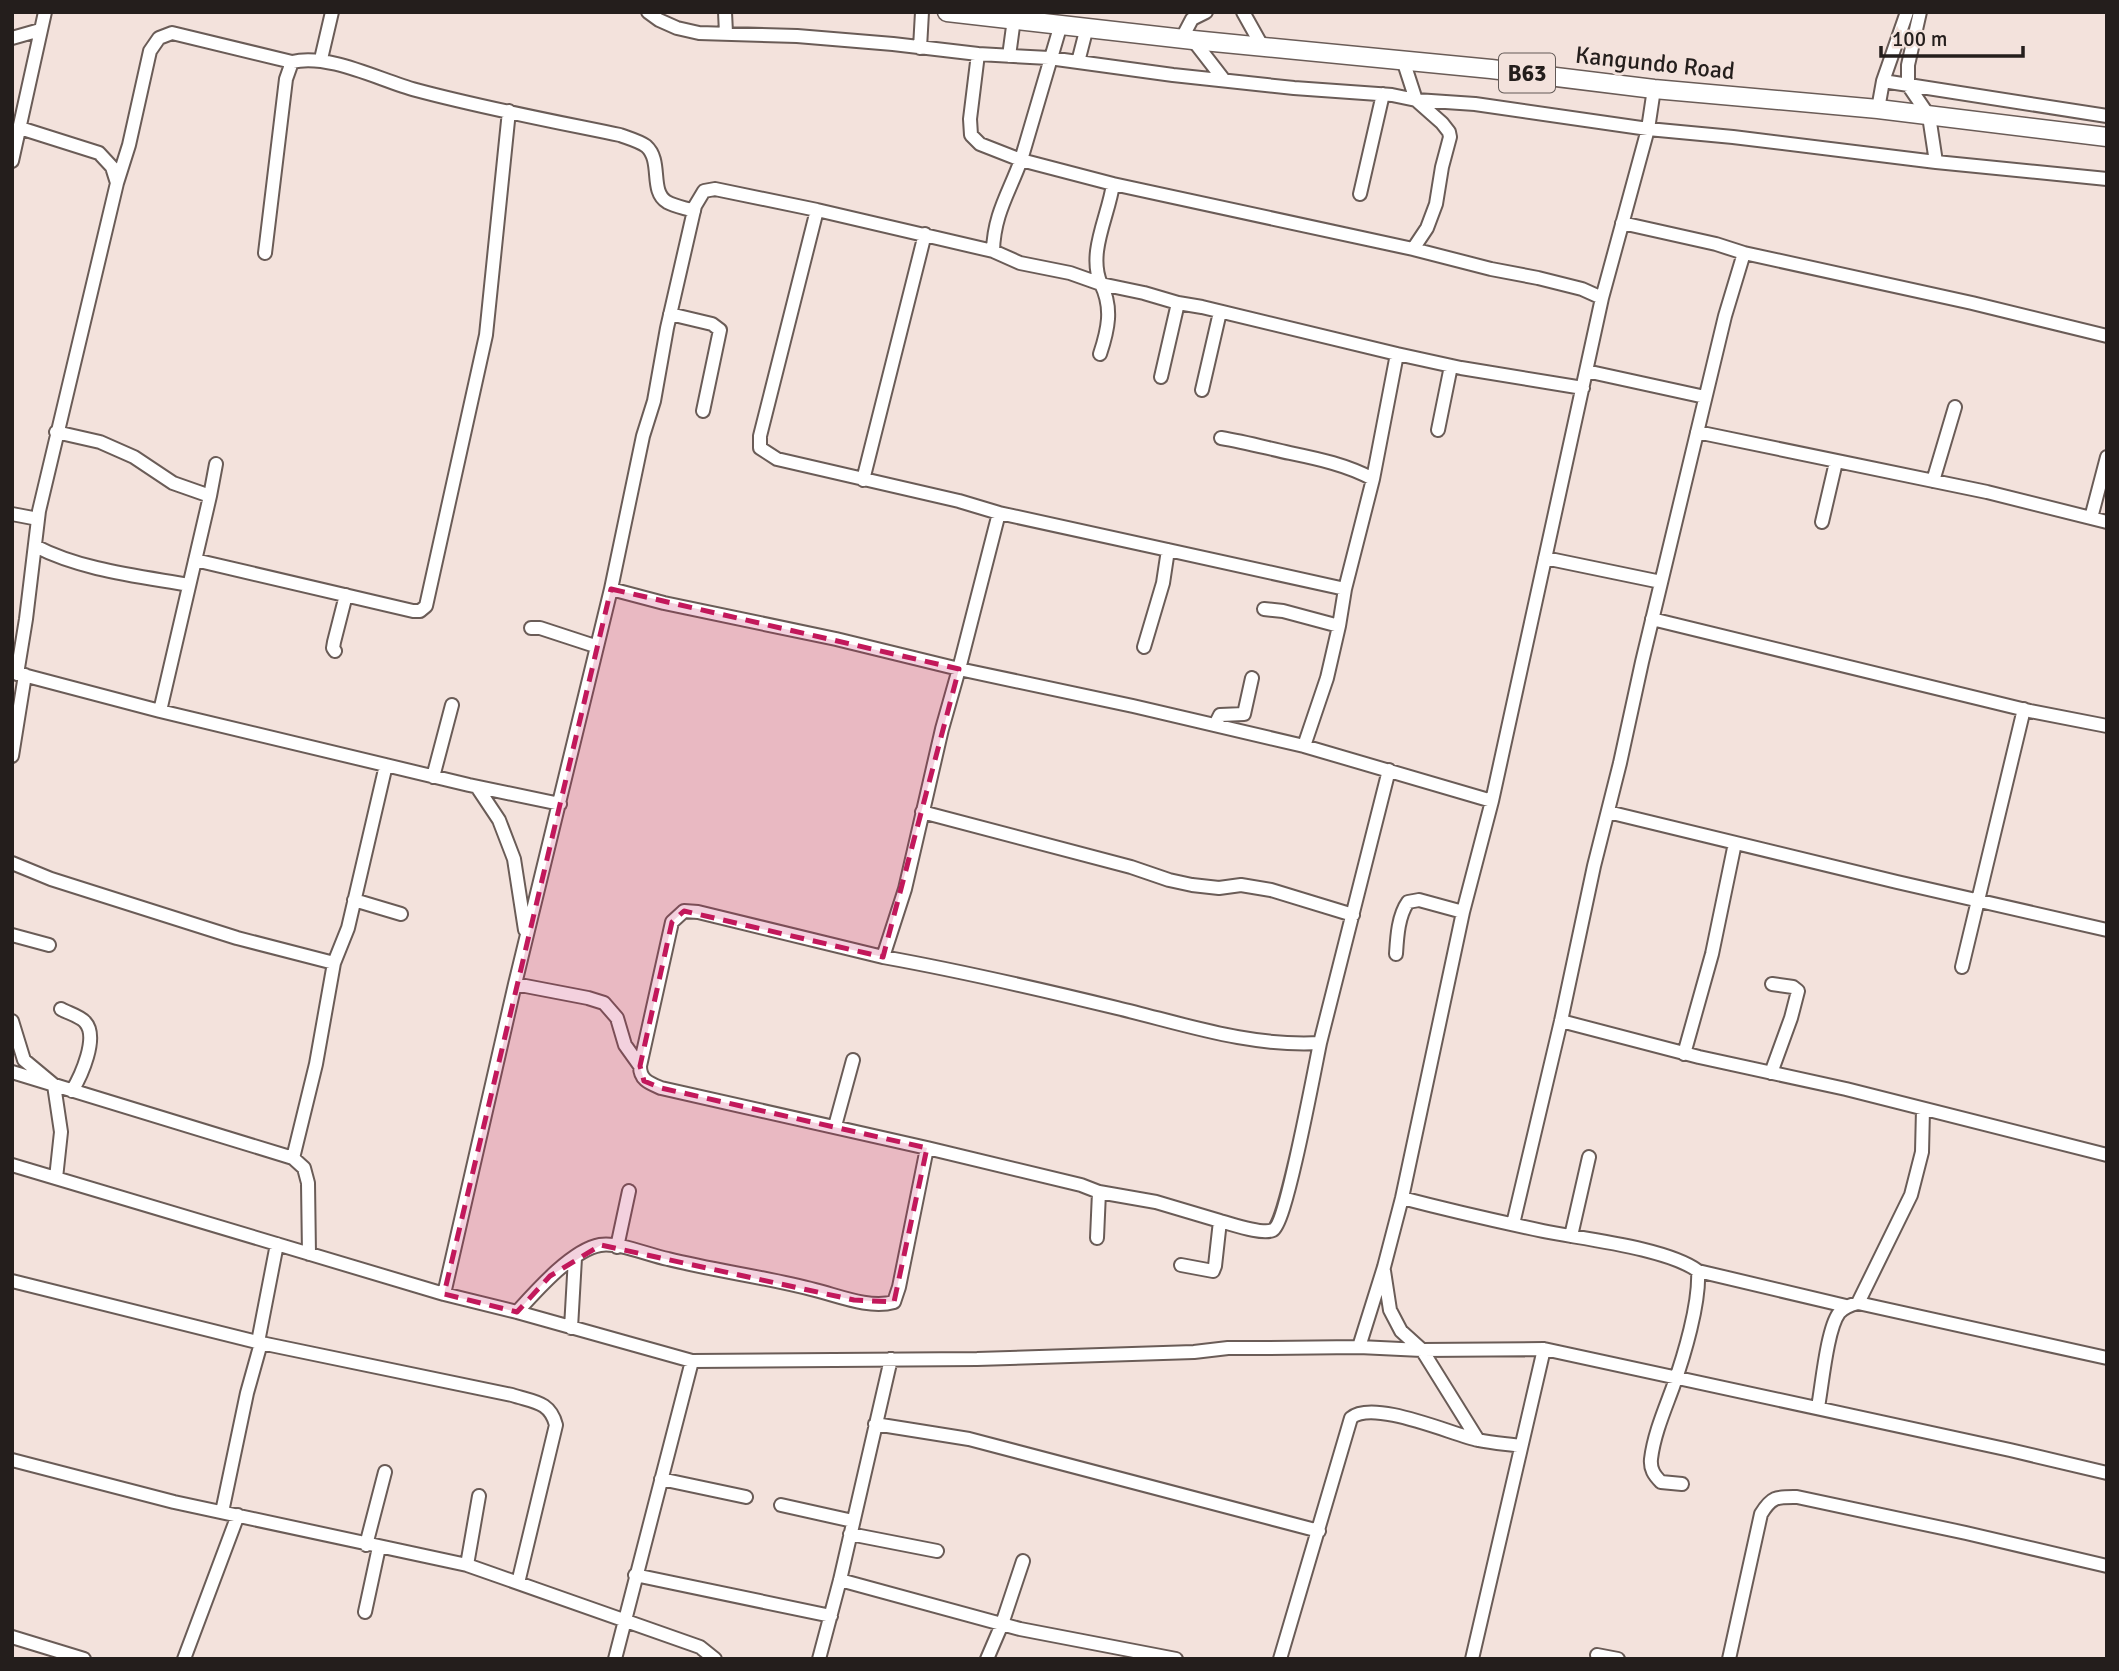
<svg xmlns="http://www.w3.org/2000/svg" width="2119" height="1671" font-family="Signika,sans-serif">
<style>
.lines{fill:none;stroke-linecap:round;stroke-linejoin:round}
.minor-casing{stroke:#6a5c57;stroke-width:16}
.highway-casing{stroke:#6a5c57;stroke-width:21}
.minor{stroke:#fff;stroke-width:12}
.highway{stroke:#fff;stroke-width:18}
.marked{fill:#c2185b;fill-opacity:0.2;stroke:#c2185b;stroke-width:5;stroke-dasharray:14 9;stroke-linejoin:round}
.labels{text-anchor:middle;dominant-baseline:central;stroke-width:6;stroke-linejoin:round;paint-order:stroke}
.shield{fill:#f3e2dc;stroke:#625956;stroke-width:2}
.shield-label{font-size:23px;font-weight:bold;fill:#241e1c}
.street-label{font-size:24px;fill:#241e1c;stroke:#f3e2dc}
</style>
<rect width="100%" height="100%" fill="#f3e2dc"/>
<g class="lines">
<defs>
<path id="minor" d="M648 12 659 20 677 28 699 33 797 36 893 44 978 54 1049 58 1173 75 1294 88 1392 95 1416 100 1442 123 1449 132 1450 137 1442 167 1436 204 1427 228 1413 249
M725 12 726 33
M1243 12 1262 46
M1920 12 1908 65V85L1929 116 1936 162
M1061 24 1021 160 1113 184
M12 38 40 30
M1182 38 1192 19 1206 12
M1193 40 1224 80
M920 48 922 12
M978 54 970 119 971 135 980 144 1021 160C1009 193 994 214 993 251
M1009 56 1014 19
M321 59 332 12
M1403 60 1416 100 1475 104 1648 129 1733 137 1936 162 2107 179
M1078 62 1087 27
M1883 81 2107 116
M1878 109 1883 81 1907 12
M12 161 45 12
M117 183 129 145 150 51 159 38 172 33 292 62
M1360 194 1383 94
M817 210 760 436V448L777 459 959 501 999 513
M1622 223 1716 244 1744 253 1972 303 2107 336
M265 253 286 79 292 62C329 53 379 80 416 90 483 108 552 121 620 135 628 138 639 141 646 146 663 161 649 191 667 202 674 206 685 208 694 211
M1178 303 1202 307 1397 354
M670 314 712 324 720 330 703 411
M1586 371 1705 397
M1161 377 1178 303 1144 293 1101 284C1087 253 1109 215 1113 184L1413 249 1491 269 1538 278 1582 289 1602 298
M1202 390 1220 312
M1438 430 1451 366
M56 432 100 442 134 457 173 483 210 496
M1697 432 1987 492 2107 522
M1221 438C1245 442 1267 448 1290 453 1319 459 1347 465 1373 479
M863 480 925 234
M1933 481 1955 407
M12 514 38 519
M2091 518 2107 457
M1822 522 1836 462
M35 546C81 570 138 576 189 585
M1545 558 1661 582
M195 560 413 611H420L426 606 486 335 509 111
M611 589 643 436 654 401 667 328 695 206 704 191 715 189 817 210 993 251 1020 263 1070 273 1101 284C1113 308 1108 330 1100 354
M1264 609 1283 611 1339 626
M1652 619 2030 711 2107 726
M531 628H540L595 646
M1144 647 1163 583 1168 550 1345 589
M335 651 333 648 334 642 346 595
M12 672 160 711 469 785 560 804
M17 674 26 619 39 511 117 183 112 167 99 153 20 128
M160 711 210 496 216 464
M1215 725 1220 715 1244 714 1252 678
M1304 746 1327 678 1339 626 1345 589 1373 479 1397 354 1461 368 1583 388
M12 756 25 675
M433 777 452 705
M477 787 499 820 514 859 525 930
M922 812 1131 867 1169 880 1192 885 1219 888 1241 885 1271 890 1353 915
M1608 812 1897 882 2107 930
M12 863 51 879 237 938 334 963
M354 900 401 914
M12 935 49 945
M1396 954C1397 938 1398 916 1408 902L1419 900 1463 912
M883 957C961 971 1039 989 1117 1008 1184 1024 1249 1047 1320 1043L1389 770
M1962 967 2024 709
M515 984 588 998 604 1003 617 1018 625 1045 640 1066
M61 1009C68 1013 80 1016 85 1022 99 1037 81 1076 72 1091
M12 1021 24 1060 54 1085 61 1132 56 1178
M1561 1021 1699 1057 1846 1089 2107 1155
M1684 1054 1712 954 1735 843
M12 1072 293 1158 304 1168 308 1183 309 1254
M1771 1073 1791 1018 1798 991 1793 987 1772 984
M835 1126 853 1060
M927 1148 1081 1185 1099 1192 1097 1238
M293 1158 316 1064 334 963 348 928 386 765
M12 1165 444 1294 517 1312 692 1361 977 1359 1194 1352 1228 1348H1262L1359 1347 1422 1350 1544 1349 2010 1450 2107 1473
M1099 1192 1156 1202 1220 1221 1215 1266 1213 1271 1181 1265
M1402 1198C1448 1210 1496 1221 1543 1231 1583 1239 1667 1248 1698 1271L1846 1306
M1220 1221C1232 1224 1262 1235 1273 1230 1286 1224 1315 1067 1320 1043
M1513 1224 1561 1021 1594 866 1620 763 1642 662 1725 316 1744 253
M1571 1236 1589 1157
M617 1247 629 1191
M1384 1271 1390 1310 1401 1331 1422 1350 1478 1440
M12 1281 261 1343 512 1395C533 1402 550 1401 556 1425L518 1583
M444 1294 515 984 611 589 664 603 836 639 959 669 1133 706 1304 746 1492 801
M1858 1303 1911 1195 1922 1152 1923 1109
M517 1312C536 1291 572 1250 600 1245 619 1242 648 1255 668 1259 716 1271 766 1277 815 1290 839 1296 870 1309 894 1302L899 1287 927 1148 661 1088C649 1083 640 1080 640 1066L672 922 684 911 698 912 883 957 905 889 942 729 959 669 999 513 1168 550
M571 1328 575 1258
M258 1342 277 1244
M1359 1347 1384 1267 1402 1198 1463 912 1492 801 1602 298 1648 129 1654 89
M1818 1407C1822 1386 1827 1329 1839 1313 1844 1307 1850 1305 1858 1303L2107 1358
M875 1424 969 1439 1319 1531
M12 1460 174 1502 467 1565 700 1647 715 1659
M661 1479 746 1497
M1682 1484 1661 1482C1654 1475 1650 1469 1651 1459 1654 1434 1665 1409 1673 1387 1684 1356 1700 1303 1698 1271
M781 1505 853 1521
M222 1512 247 1393 261 1343
M850 1534 937 1551
M366 1545 385 1472
M467 1565 479 1496
M635 1575 831 1616
M840 1580 1020 1629 1176 1659
M365 1612 379 1547
M12 1637 84 1659
M1597 1655 1618 1659
M184 1659 238 1515
M615 1659 692 1361
M819 1659 840 1580 891 1359
M987 1659 1002 1624 1023 1561
M1280 1659 1351 1418C1373 1399 1451 1434 1478 1440 1492 1443 1507 1444 1521 1446
M1472 1659 1544 1349
M1729 1659 1761 1514C1772 1496 1777 1497 1797 1497L1966 1533 2107 1566"/>
<path id="highway" d="M947 12 1193 40 1491 69 1654 89 1878 109 2107 137"/>
</defs>
<use href="#minor" class="minor-casing"/>
<use href="#highway" class="highway-casing"/>
<use href="#minor" class="minor"/>
<use href="#highway" class="highway"/>
</g>
<path class="marked" d="M611 589 959 669 883 957 684 911 672 922 640 1066 644 1081 661 1088 927 1148 894 1302 854 1300 601 1245 550 1276 517 1312 444 1294Z"/>
<g class="labels">
<rect class="shield" x="1499" y="53.5" width="56" height="39" rx="5"/>
<g class="shield-label">
<text x="1527" y="73">B63</text>
</g>
<g class="street-label">
<text transform="translate(1655 63) rotate(6)">Kangundo Road</text>
</g>
</g>
<rect width="2119" height="1671" fill="none" stroke="#241e1c" stroke-width="28"/>
<path d="M1881 46v10h142v-10" fill="none" stroke="#241e1c" stroke-width="3.5"/>
<text x="1892" y="46" font-size="21" fill="#241e1c" stroke="#f3e2dc" stroke-width="5" paint-order="stroke">100 m</text>
</svg>
